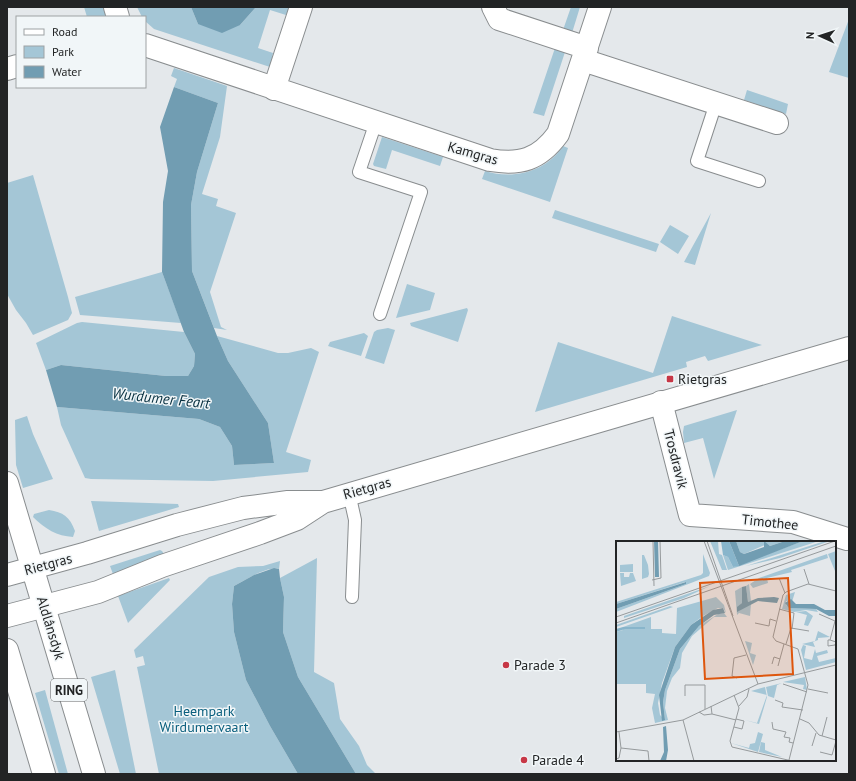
<svg xmlns="http://www.w3.org/2000/svg" width="856" height="781" font-family="'PT Sans',sans-serif">
<style>
.green{fill:#a4c6d6}
.water{fill:#719db2}
.lines{fill:none;stroke-linecap:round;stroke-linejoin:round}
.service-casing{stroke:#898d8f;stroke-width:14}
.minor-casing{stroke:#898d8f;stroke-width:24}
.tertiary-casing{stroke:#898d8f;stroke-width:24}
.primary-casing{stroke:#898d8f;stroke-width:24}
.service{stroke:#fff;stroke-width:12}
.minor{stroke:#fff;stroke-width:22}
.tertiary{stroke:#fff;stroke-width:22}
.primary{stroke:#fff;stroke-width:22}
.poi-dot{fill:#c73746;stroke:#f1f6f8;stroke-width:1.5}
.labels{text-anchor:middle;dominant-baseline:central;stroke-width:3;stroke-linejoin:round;paint-order:stroke}
.shield{fill:#f1f6f8;stroke:#606364;stroke-width:1}
.shield-label{font-size:13px;font-weight:bold;fill:#222425}
.street-label{font-size:14px;fill:#222425;stroke:#f1f6f8}
.poi-label{font-size:14px;fill:#222425;stroke:#f1f6f8;text-anchor:start}
.park-label{font-size:14px;fill:#095e7d;stroke:#f1f6f8}
.water-label{font-size:15px;font-style:italic;fill:#062f3f;stroke:#f1f6f8}
.inset-road{fill:none;stroke:#969a9c;stroke-width:1}
.view{fill:#de560d;fill-opacity:0.15;stroke:#de560d;stroke-width:2}
.inset-edge{fill:none;stroke:#222425;stroke-width:2}
</style>
<rect width="100%" height="100%" fill="#e4e8eb"/>
<path class="green" d="M84 7H103L106 17H87Z
M137 7H191L198 24 240 25 256 7H290L286 15 270 10 258 48 273 53 270 67 154 29 145 21V17H142Z
M571 7H580L572 33 563 30Z
M849 19V78L829 72Z
M555 48 565 52 544 116 533 113Z
M174 68 227 86 220 137 202 194 218 199 216 206 236 213 210 292 221 327 227 330 214 328 192 271 191 205 197 172 218 103 174 87 177 79 171 76Z
M747 90 788 104 786 114 744 100Z
M382 137 443 157 440 166 392 150 386 169 374 166 373 164Z
M563 146 568 148 550 202 482 179 485 171C513 180 546 172 563 146Z
M33 175 68 297 72 313 68 320 33 335 26 323 16 310 7 294V183Z
M555 210 659 244 656 252 552 218Z
M711 213 695 265 684 262Z
M670 225 689 236 678 254 660 242Z
M162 272 181 323 80 315 75 297Z
M407 284 435 293 430 310 396 318Z
M467 308 468 310 458 342 411 326 410 323Z
M672 316 762 345 708 361 705 356 686 362 687 367 535 412 558 342 653 373Z
M82 322 184 332 195 354 194 366 188 376H166L61 365 46 370 36 343 77 323Z
M388 328 395 330 384 364 365 358 374 332 377 330Z
M364 333 368 336 361 356 328 346 330 342Z
M217 336 278 353H288L311 348 319 352 286 452 311 460 308 472 213 481 91 479 85 478 61 425 57 407 199 419 220 427 232 446 234 465 274 463 268 423 228 361Z
M737 410 714 479 703 438 684 443 683 432 684 426Z
M27 416 33 434 53 479 23 488 16 465 15 420Z
M91 501 178 504 179 507 99 531Z
M49 510C63 512 70 517 75 531L73 537C57 536 45 529 33 517L34 514Z
M160 550 162 551 164 554 162 558 113 574 110 566Z
M317 558 314 672 334 683 340 719 359 746 367 765 376 774H356L298 677 283 632 284 597 280 578Z
M280 561 279 569C267 566 245 580 234 586L232 604 234 632 246 680 270 726 298 774H159L137 667 145 665 143 656 136 658 134 650 209 577 238 567 263 566Z
M169 578 170 580 128 623 118 596Z
M115 670 136 774H120L91 677Z
M45 690 68 774H59L35 693Z"/>
<path class="water" d="M191 7H256L240 25 222 33 198 24Z
M174 87 218 103 197 172 191 205 192 271 217 336 228 361 268 423 274 463 234 465 232 446 220 427 199 419 57 407 46 370 61 365 166 376H188L194 366 195 354 184 332 162 272 163 202 168 171 160 127Z
M274 568 279 569 280 578 284 597 283 632 298 677 356 774H298L270 726 246 680 234 632 232 604 234 586 254 575Z"/>
<g class="lines">
<defs>
<path id="service" d="M716 103 697 161 759 181
M376 122 359 172 421 192 380 314
M349 493 355 520 352 597"/>
<path id="minor" d="M115 7 118 17
M493 7 499 19 587 48
M145 45 490 160C520 165 539 160 558 134L600 7
M583 60 777 123
M7 69 17 66
M274 89 301 7
M661 402 690 515 793 522 847 539"/>
<path id="tertiary" d="M7 575 87 553 177 525 243 508 288 502H323L849 348
M7 616 98 592 162 566 260 533 297 519 323 502"/>
<path id="primary" d="M7 483 94 774
M7 650 44 774"/>
</defs>
<use href="#service" class="service-casing"/>
<use href="#minor" class="minor-casing"/>
<use href="#tertiary" class="tertiary-casing"/>
<use href="#primary" class="primary-casing"/>
<use href="#service" class="service"/>
<use href="#minor" class="minor"/>
<use href="#tertiary" class="tertiary"/>
<use href="#primary" class="primary"/>
</g>
<g class="poi-dot">
<rect x="666" y="375" width="8" height="8" rx="2"/>
<circle cx="506" cy="665" r="4"/>
<circle cx="524" cy="760" r="4"/>
</g>
<g class="labels">
<rect class="shield" x="51" y="679" width="36" height="22" rx="3"/>
<g class="shield-label">
<text x="69" y="690">RING</text>
</g>
<g class="street-label">
<text transform="translate(473 153) rotate(16)">Kamgras</text>
<text transform="translate(676 459) rotate(76)">Trosdravik</text>
<text transform="translate(367 488) rotate(-16)">Rietgras</text>
<text transform="translate(770 522) rotate(6)">Timothee</text>
<text transform="translate(48 564) rotate(-15)">Rietgras</text>
<text transform="translate(51 628) rotate(73)">Aldlânsdyk</text>
</g>
<g class="poi-label">
<text x="678" y="379">Rietgras</text>
<text x="514" y="665">Parade 3</text>
<text x="532" y="760">Parade 4</text>
</g>
<g class="park-label">
<text x="204" y="711">Heempark<tspan x="204" dy="16">Wirdumervaart</tspan></text>
</g>
<g class="water-label">
<text transform="translate(161 398) rotate(6)">Wurdumer Feart</text>
</g>
</g>
<g transform="translate(616 541)">
<rect width="220" height="220" fill="#e4e8eb"/>
<path d="M94 0H102L103 13 106 14 111 29H106ZM120 0H169L154 5 151 3 128 13 124 11ZM187 0H203L112 29 107 14 112 16 117 26ZM209 0H214L164 17 130 25ZM220 10V26L219 30 212 13ZM87 13 94 32 93 35 0 71V68L70 43 69 41 0 63V61L85 34 87 32ZM211 13 212 17 175 29 176 31 151 37 152 42 137 47 134 43 143 37ZM26 14H28L32 24 33 33 32 36 26 38ZM17 23V31H4V24ZM4 32H8V36H13L14 32H17L20 40 5 45ZM133 43 135 60 132 61 130 45ZM94 45 68 57 8 77V75ZM126 46V62L123 66 135 63 134 75 123 72 121 74 119 50ZM179 51 176 61 170 60V64L175 67 200 68 202 71 190 69 178 71 166 68 170 54ZM100 56 108 64 110 72 107 67H102L87 75 75 84 59 106 46 142 42 162 44 174 49 179 47 161 49 149 64 108 83 85 102 73 108 72 111 76H98L76 95 66 112 64 127 56 137 51 150 49 167 52 179 39 182 36 167 39 153 30 152V143H0V91L7 89V86L35 76V88H46V92L60 93 61 67ZM54 65 57 66 0 86V84ZM190 70 197 75 192 85 188 84 191 74 180 71ZM202 90 214 96 202 97V99L197 101 199 106 186 103 199 100ZM129 100 136 102 134 112 140 114 137 124ZM187 104 190 105 188 117 196 119 199 108 200 112 211 109 212 112 201 115 203 121 220 117V121L190 129 185 109ZM189 136 191 149 187 148 188 144 167 141ZM166 142 161 144 158 157 152 155 150 146ZM149 146 151 156 143 183 129 179 141 182 151 154 135 150ZM142 191 147 193 142 211 115 202 133 207 134 203 139 202ZM145 201 149 202V209L166 216 143 211Z" fill="#a4c6d6"/>
<path d="M105 0H113L123 25 117 26 112 16 107 14ZM7 86H29V88H9L0 91V88Z" fill="#88b5cb"/>
<path d="M38 0H42L43 36H39ZM113 0H120L124 11 128 13 148 6V0L154 5 169 0H187L123 25ZM70 41V43L0 68V63ZM130 45 132 61 142 57 158 56 163 57 161 62 142 60 121 71V66L126 62V46ZM175 58 180 63H198L209 69H220V75H213L200 68 173 67 169 62ZM107 67 109 72 98 74 83 85 64 108 49 149 47 161 49 179 46 180 43 154 59 106 75 84 97 69ZM50 185 52 209 50 220H44L48 211 47 186Z" fill="#719db2"/>
<path class="inset-road" d="M37 0 38 45M88 0 142 143M91 0 117 75M188 28 193 43M163 37 169 52M36 39 45 37 44 0M163 68 178 72 176 88M203 73 219 80 214 99M0 76 219 0M0 82 220 5M139 82 153 85 154 78 160 80M220 101 219 104 212 105V99H214L220 101M170 103 175 87 193 90M156 123 158 116 164 118M162 125 168 103M121 137 116 135 118 117 130 114M167 143 191 151M192 148 212 152M118 154 123 167 114 200 116 206 176 220M69 155V144H89V168M159 159 167 162 166 166 187 169M95 165 96 173 120 179M123 165 131 156 133 148M83 171 88 174 96 173M184 178 193 182 203 194 220 199M67 179 78 220M156 181 157 188 170 191 168 196 174 197 173 201 177 202M118 186 126 188 128 180 120 178M0 191 67 179 142 143 220 124M206 195 211 176M196 205 200 192M5 207 32 210 33 220M204 211 216 214 220 200M0 218 3 217 5 207 3 191M173 219 192 144 182 108 160 100 157 96 167 54 170 51 192 43 220 50"/>
<path class="view" d="M172 37 177 133 89 138 84 42Z"/>
<rect width="220" height="220" class="inset-edge"/>
</g>
<rect width="856" height="781" fill="none" stroke="#222425" stroke-width="16"/>
<rect x="16" y="16" width="130" height="72" fill="#f1f6f8" stroke="#9ea2a4"/>
<rect x="24" y="29" width="20" height="6" fill="#ffffff" stroke="#9ea2a4"/>
<text x="52" y="36" font-size="12" fill="#222425">Road</text>
<rect x="24" y="46" width="20" height="12" fill="#a4c6d6" stroke="#9ea2a4"/>
<text x="52" y="56" font-size="12" fill="#222425">Park</text>
<rect x="24" y="66" width="20" height="12" fill="#719db2" stroke="#9ea2a4"/>
<text x="52" y="76" font-size="12" fill="#222425">Water</text>
<g transform="translate(820 36) rotate(273)" stroke="#f1f6f8" stroke-width="3" paint-order="stroke">
<path d="M0-3L7 15L0 10L-7 15Z" fill="#222425"/>
<text y="-6" font-size="11" font-weight="bold" text-anchor="middle" fill="#222425">N</text>
</g>
</svg>
